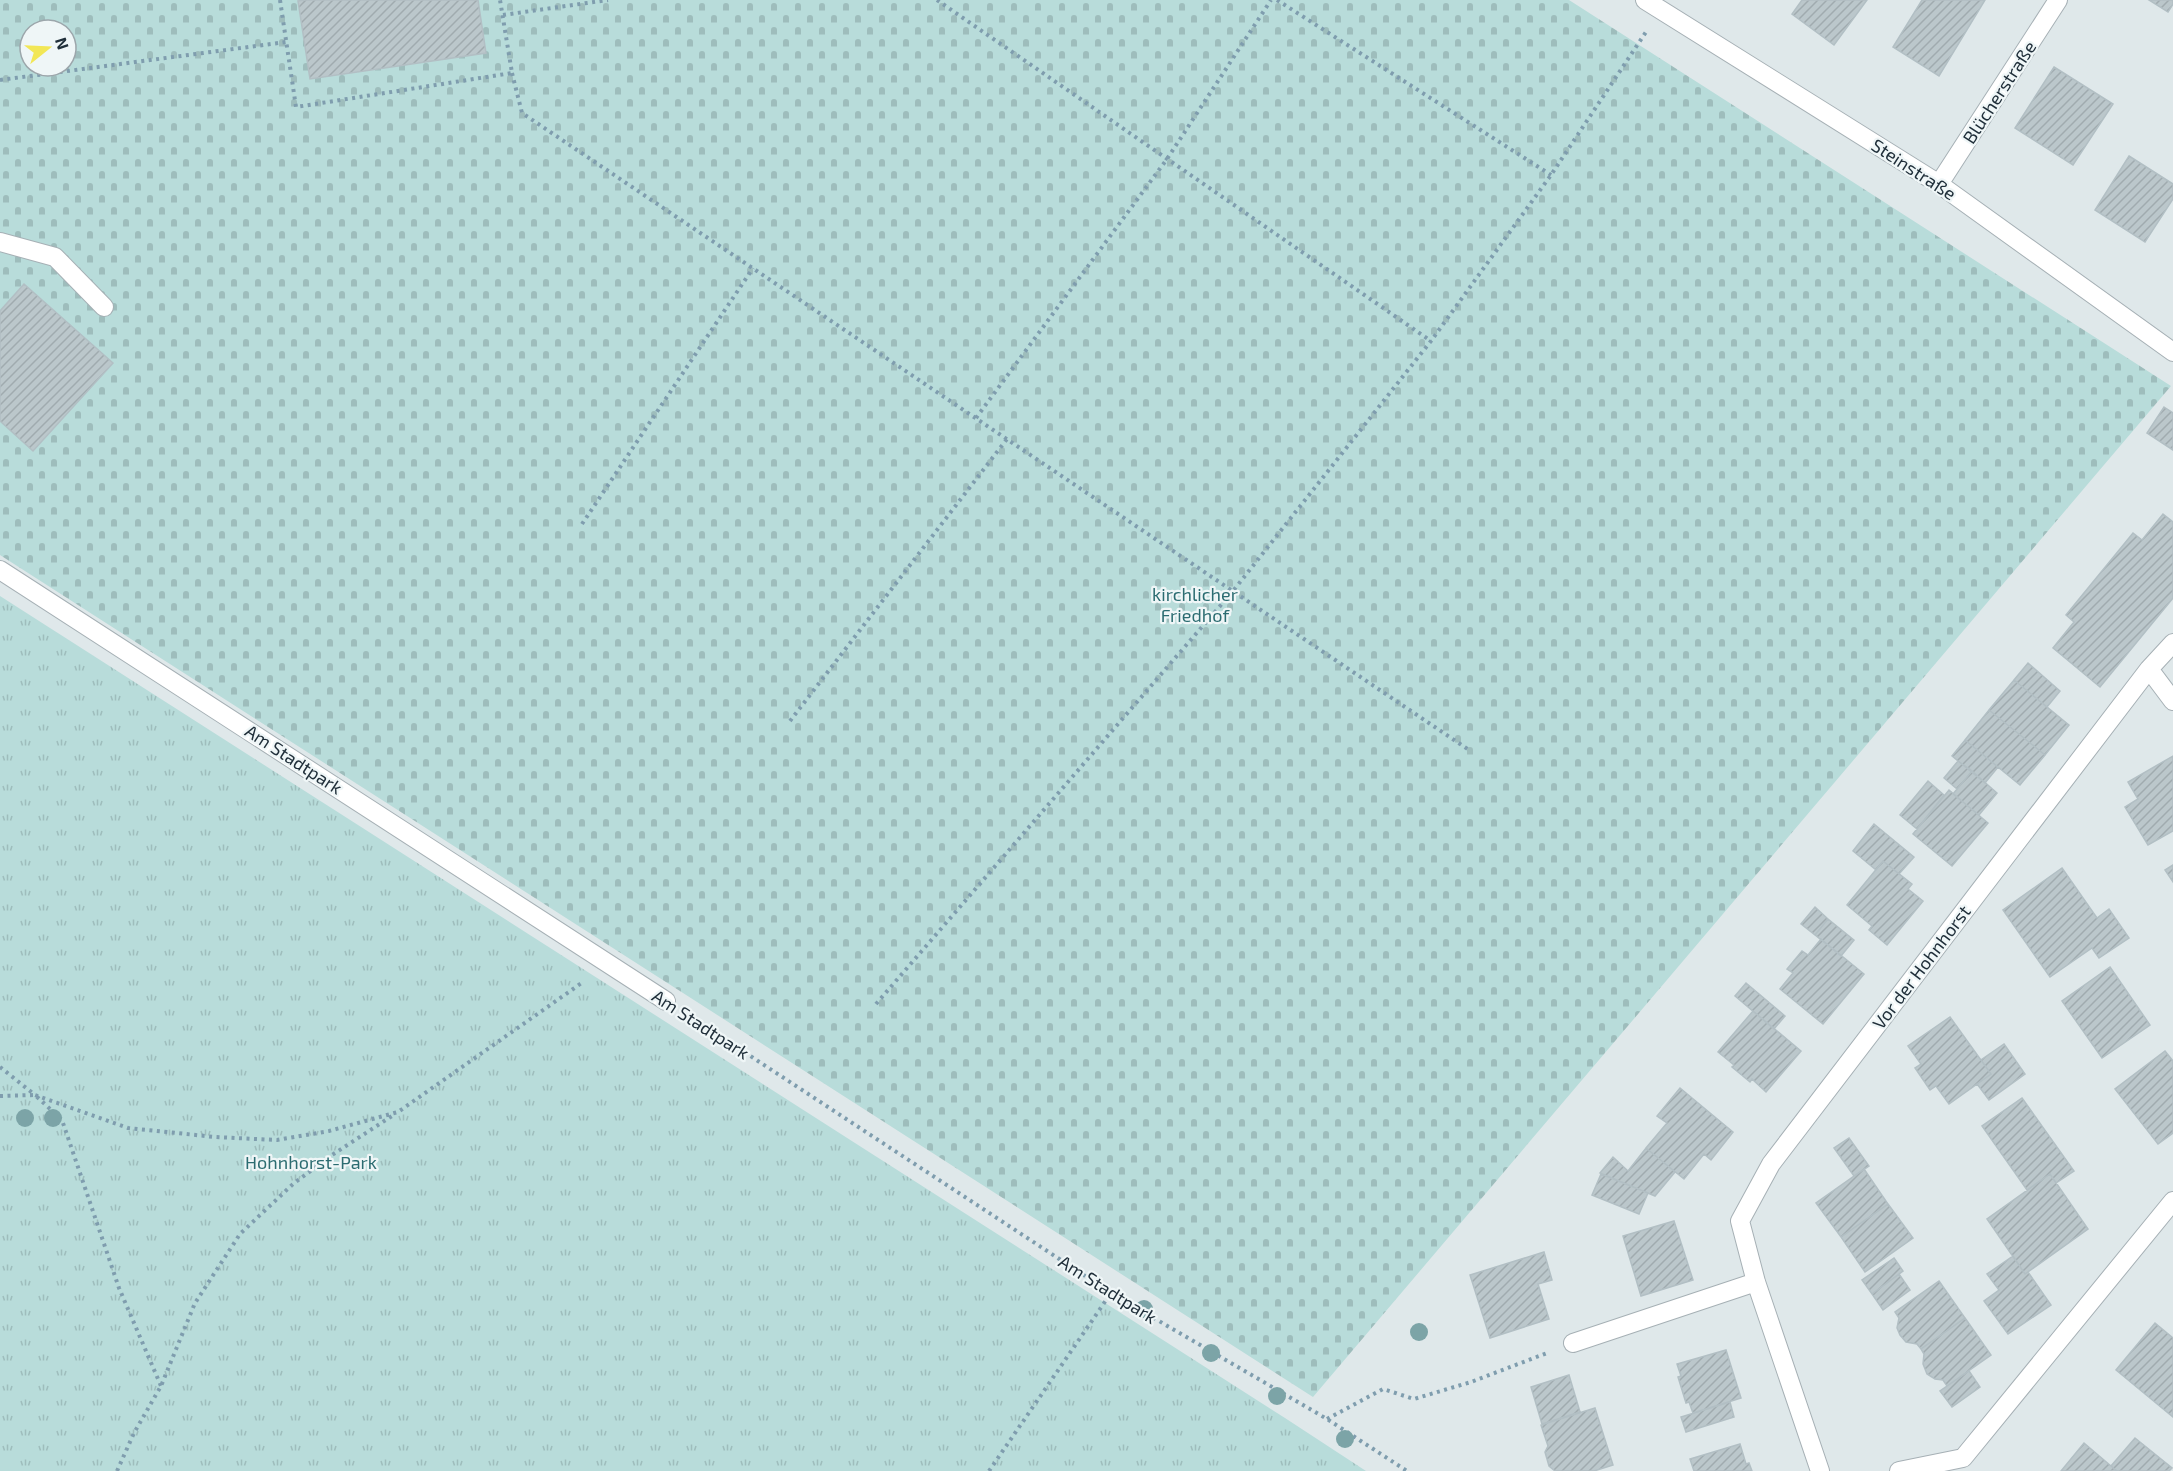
<svg xmlns="http://www.w3.org/2000/svg" width="2173" height="1471" font-family="'Exo 2',sans-serif">
<style>
.cemetery{fill:url(#cemetery-stones);fill-rule:evenodd}
.park{fill:url(#park-tufts)}
.building{fill:url(#building-hatch);stroke:#b2bfc4;stroke-width:1.5}
.lines{fill:none;stroke-linecap:round;stroke-linejoin:round}
.minor-casing{stroke:#a6b0b5;stroke-width:20}
.path{stroke:#7f9dae;stroke-width:4;stroke-dasharray:3 4.5;stroke-linecap:butt}
.minor{stroke:#fff;stroke-width:18}
.tree{fill:#7ca4a7}
.labels{text-anchor:middle;dominant-baseline:central;stroke-width:4.5;stroke-linejoin:round;paint-order:stroke}
.street-label{font-size:18px;fill:#202f3a;stroke:#eff6f7}
.park-label{font-size:18px;fill:#2b6c71;stroke:#eff6f7}
</style>
<defs>
<pattern id="cemetery-stones" width="16" height="16" patternUnits="userSpaceOnUse" patternTransform="scale(1.5)"><rect width="16" height="16" fill="#b8dcda"/><path d="M2 7V4a2 2 0 0 1 4 0v3zM10 15v-3a2 2 0 0 1 4 0v3z" fill="#9ebdbc"/></pattern>
<pattern id="park-tufts" width="24" height="20" patternUnits="userSpaceOnUse" patternTransform="scale(1.5)"><rect width="24" height="20" fill="#b8dcda"/><path d="M3 7l-1-3M5 7V3M7 7l1-3M15 17l-1-3M17 17v-4M19 17l1-3" fill="none" stroke="#9ebdbc"/></pattern>
<pattern id="building-hatch" width="6" height="6" patternUnits="userSpaceOnUse" patternTransform="scale(1.5)"><rect width="6" height="6" fill="#bbc7cb"/><path d="M-1 1l2-2M0 6l6-6M5 7l2-2" fill="none" stroke="#a0abaf"/></pattern>
</defs>
<rect width="100%" height="100%" fill="#dfe8ea"/>
<path class="cemetery" d="M0 0H1569L2171 386 1313 1397 0 555ZM30 30H66V66H30Z"/>
<path class="park" d="M0 596 1285 1418 1366 1471H0Z"/>
<path class="building" d="M305 0H478L486 53 310 79 298 1Z
M1802 0H1867L1834 45 1792 14Z
M1922 0H1985L1939 76 1893 47Z
M2149 0H2173V4L2168 12Z
M2054 67 2113 104 2073 165 2015 128Z
M2129 156 2173 184V199L2145 242 2095 210Z
M24 284 113 363 33 451 0 421V311Z
M2164 407 2173 413V450L2147 433Z
M2163 514 2173 522V598L2100 687 2053 648 2074 622 2066 615 2133 533 2142 540Z
M2028 663 2060 691 2047 707 2014 680Z
M2014 680 2069 725 2045 755 1989 710Z
M1989 710 2045 755 2020 785 1965 740Z
M1965 740 1998 767 1985 783 1952 756Z
M2173 756V831L2148 845 2125 807 2138 799 2128 782Z
M1958 761 1972 771 1957 789 1944 778Z
M1972 771 1997 793 1979 815 1953 794Z
M1928 781 1944 795 1917 829 1900 815Z
M1949 790 1988 823 1952 866 1913 834Z
M1874 824 1914 857 1899 874 1883 861 1876 870 1853 851Z
M1883 861 1912 884 1908 889 1923 901 1887 945 1869 930 1872 926 1847 905Z
M2173 865V882L2165 870Z
M2062 868 2097 918 2109 909 2129 938 2099 958 2092 948 2050 977 2003 910Z
M1815 907 1828 919 1815 935 1801 924Z
M1828 919 1854 940 1841 956 1815 935Z
M1821 939 1864 974 1823 1024 1780 989 1793 973 1787 969 1802 951 1808 955Z
M2110 967 2150 1025 2102 1058 2062 1001Z
M1746 983 1785 1016 1774 1029 1735 996Z
M1753 1011 1801 1051 1766 1092 1752 1079 1750 1082 1732 1067 1734 1065 1718 1052Z
M1950 1017 1991 1074 1949 1104 1936 1086 1930 1090 1915 1068 1921 1064 1908 1046Z
M2004 1044 2025 1074 1989 1100 1977 1084 1991 1074 1981 1060Z
M2165 1051 2173 1061V1133L2158 1144 2115 1089Z
M1680 1088 1733 1132 1711 1160 1704 1154 1684 1179 1646 1148 1667 1123 1657 1116Z
M2022 1098 2074 1171 2056 1183 2050 1174 2027 1190 1982 1126Z
M1849 1138 1869 1166 1854 1176 1834 1148Z
M1646 1148 1675 1172 1655 1196 1600 1173 1613 1157 1628 1171Z
M1864 1169 1888 1204 1841 1237 1816 1203Z
M1601 1174 1648 1193 1639 1214 1592 1195Z
M2050 1174 2088 1229 2025 1274 1987 1219Z
M1888 1204 1913 1238 1865 1272 1841 1237Z
M1674 1221 1693 1280 1641 1296 1623 1236Z
M1544 1252 1552 1280 1538 1284 1549 1319 1490 1338 1470 1275Z
M2013 1256 2025 1274 2028 1272 2051 1305 2008 1334 1984 1301 1999 1290 1987 1274Z
M1894 1258 1903 1271 1872 1294 1862 1280Z
M1899 1274 1910 1290 1883 1310 1872 1294Z
M1939 1281 1965 1318 1921 1349 1917 1344 1906 1342 1900 1335 1897 1328 1899 1318 1895 1312Z
M1965 1318 1991 1355 1947 1386 1943 1380 1935 1379 1927 1374 1923 1364 1924 1354 1921 1349Z
M2155 1323 2173 1338V1417L2116 1370Z
M1726 1350 1741 1398 1693 1413 1689 1402 1686 1403 1678 1377 1681 1376 1677 1364Z
M1969 1371 1980 1387 1952 1407 1940 1391Z
M1569 1375 1580 1412 1542 1424 1531 1387Z
M1730 1402 1734 1417 1686 1432 1681 1417Z
M1595 1408 1613 1465 1594 1471H1555L1549 1466 1545 1452 1548 1446 1541 1425Z
M2135 1438 2172 1468 2169 1471H2117L2111 1466Z
M2084 1443 2111 1466 2117 1471H2061Z
M1740 1444 1746 1464 1749 1463 1752 1471H1694L1690 1459Z"/>
<g class="lines">
<defs>
<path id="minor" d="M1645 0 1939 184 2173 352
M1939 184 2058 0
M0 242 55 257 104 307
M0 570 666 1001
M2149 669 2173 701
M1573 1343 1756 1282
M1820 1471 1756 1282 1740 1221 1771 1164 2149 669 2173 643
M1899 1471 1963 1458 2173 1201"/>
</defs>
<use href="#minor" class="minor-casing"/>
<path class="path" d="M280 0 296 107 512 73 500 0
M937 0 1431 341
M1277 0 1551 175
M503 15 608 0
M512 73 522 113 1469 750
M0 80 286 42
M976 418 1167 159 1271 0
M582 524 753 268
M790 721 1007 439
M876 1004 1233 591 1431 341 1551 175 1646 32
M688 1015 1111 1293 1327 1419 1407 1471
M0 1067 35 1095 128 1128 215 1137 277 1140 329 1131 398 1112 583 982
M0 1096 35 1095 62 1120 119 1288 161 1386
M1327 1419 1383 1389 1414 1399 1471 1382 1547 1353
M117 1471 134 1433 161 1386 195 1303 240 1234 293 1184 332 1155 395 1114
M989 1471 1111 1293"/>
<use href="#minor" class="minor"/>
</g>
<g class="tree">
<circle cx="25" cy="1118" r="9"/>
<circle cx="53" cy="1118" r="9"/>
<circle cx="1144" cy="1309" r="9"/>
<circle cx="1419" cy="1332" r="9"/>
<circle cx="1211" cy="1353" r="9"/>
<circle cx="1277" cy="1396" r="9"/>
<circle cx="1345" cy="1439" r="9"/>
</g>
<g class="labels">
<g class="street-label">
<text transform="translate(1999 92) rotate(-57)">Blücherstraße</text>
<text transform="translate(1914 169) rotate(33)">Steinstraße</text>
<text transform="translate(294 759) rotate(33)">Am Stadtpark</text>
<text transform="translate(1921 967) rotate(-53)">Vor der Hohnhorst</text>
<text transform="translate(701 1024) rotate(33)">Am Stadtpark</text>
<text transform="translate(1108 1289) rotate(32)">Am Stadtpark</text>
</g>
<g class="park-label">
<text x="1195" y="594">kirchlicher<tspan x="1195" dy="21">Friedhof</tspan></text>
<text x="311" y="1162">Hohnhorst-Park</text>
</g>
</g>
<g transform="translate(48 48) rotate(72)"><circle r="28" fill="#eff6f7" stroke="#9ca6ab" stroke-width="1.5"/>
<path d="M0-4.5L10 22L0 15L-10 22Z" fill="#f2e756"/>
<text y="-9" font-size="16" font-weight="bold" text-anchor="middle" fill="#202f3a">N</text>
</g>
</svg>
